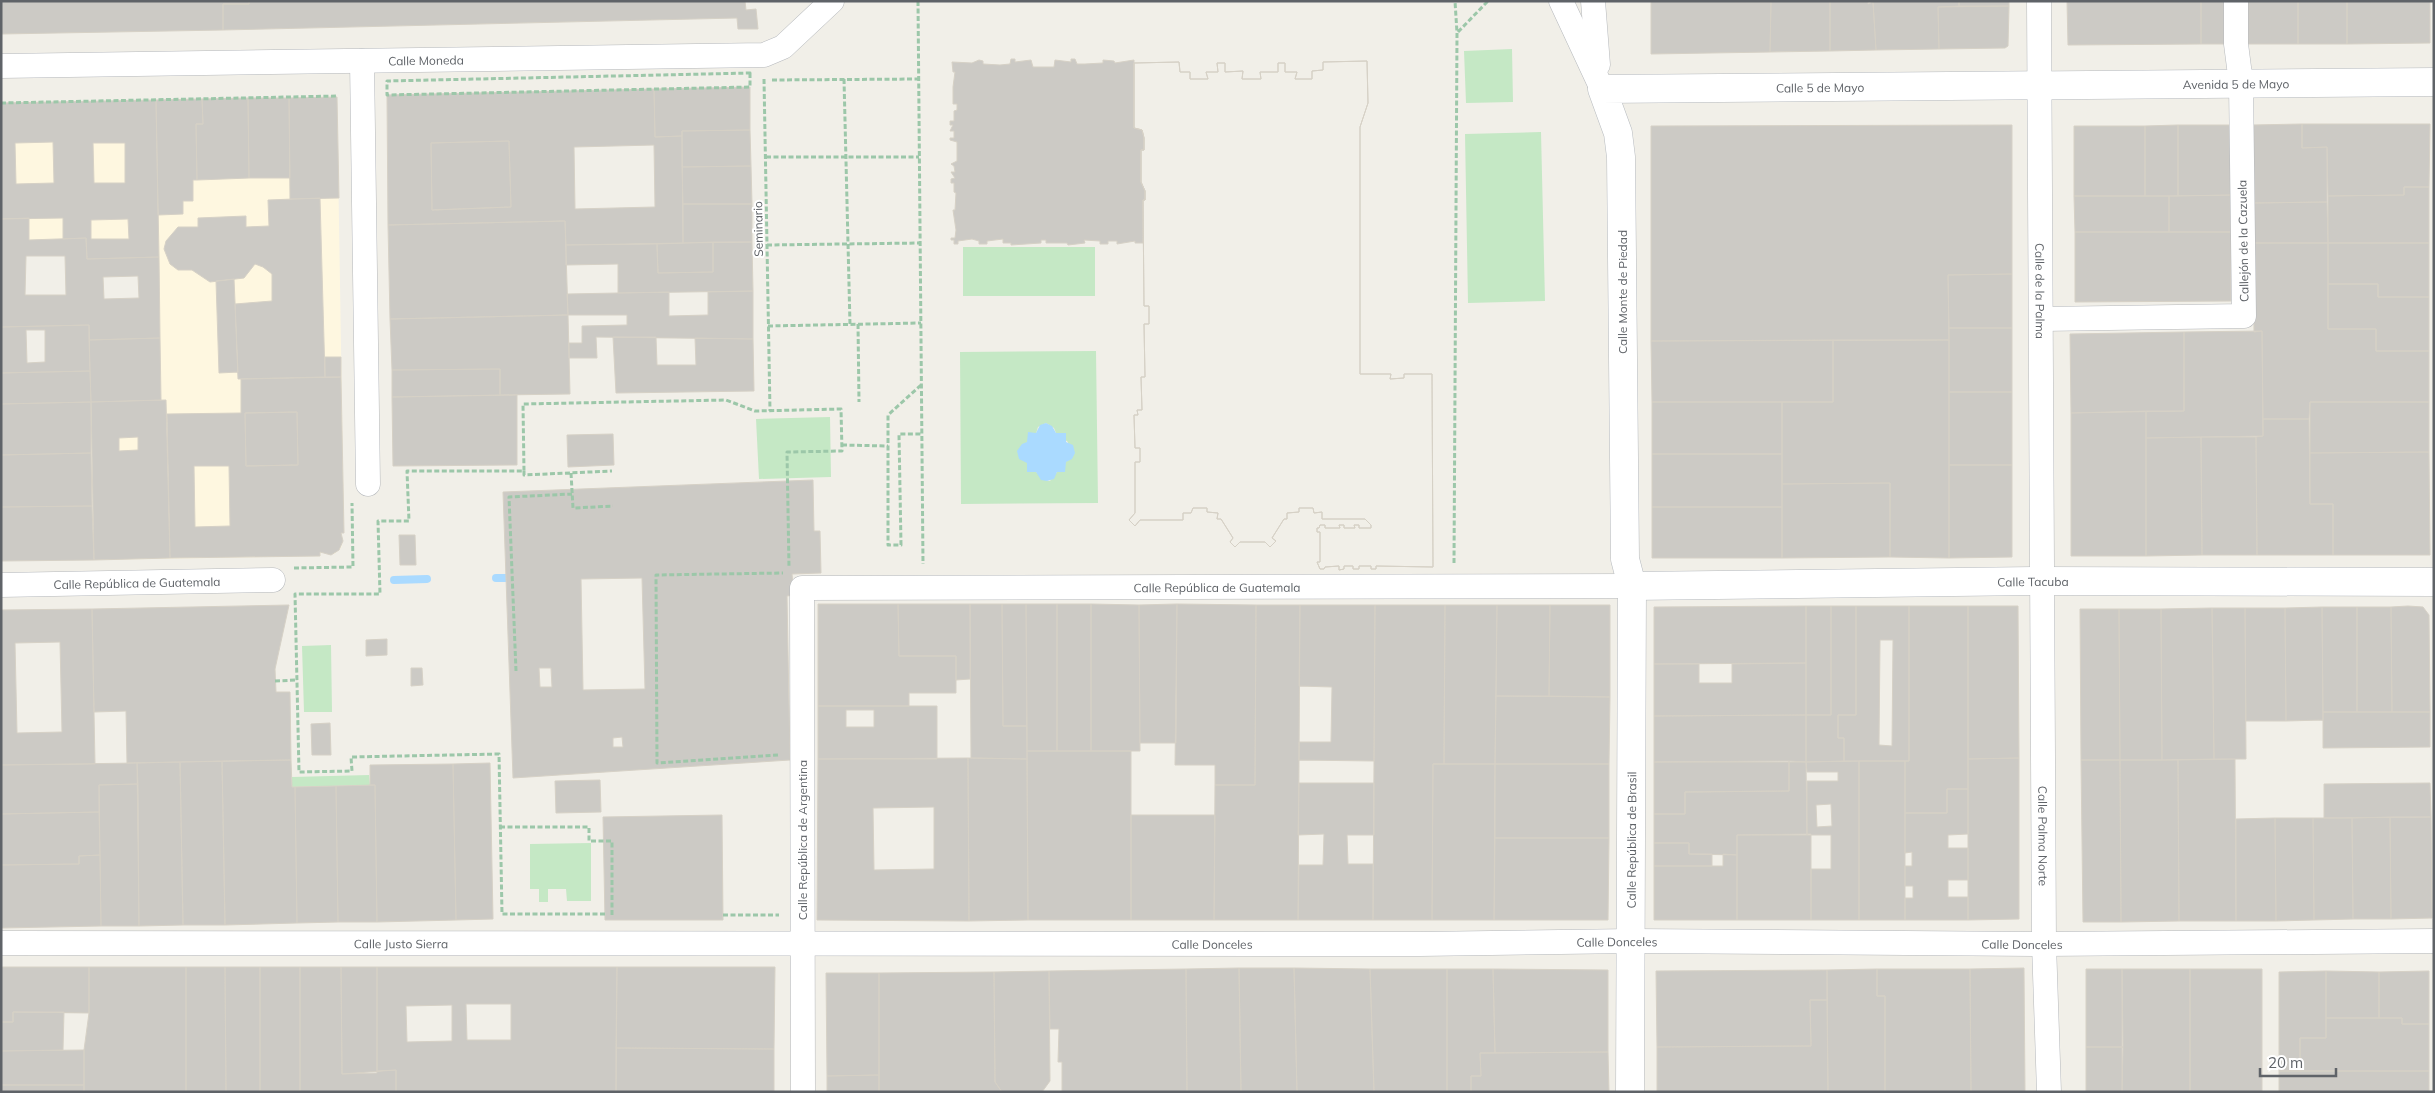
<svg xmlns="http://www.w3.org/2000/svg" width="2435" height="1093" font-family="Mulish,sans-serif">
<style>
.commercial{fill:#fef7e0}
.green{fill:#c5e8c5;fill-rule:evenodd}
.water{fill:#aadaff}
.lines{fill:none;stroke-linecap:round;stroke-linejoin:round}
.stream{stroke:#aadaff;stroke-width:8}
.building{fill:#cccac5;stroke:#d6d1c6;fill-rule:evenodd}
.street-casing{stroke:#b5b8bc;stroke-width:25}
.secondary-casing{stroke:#b6babf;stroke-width:29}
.path{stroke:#9cc7a9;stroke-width:3;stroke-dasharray:5 2.5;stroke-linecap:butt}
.street{stroke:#fff;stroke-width:24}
.secondary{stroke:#fff;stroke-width:28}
.labels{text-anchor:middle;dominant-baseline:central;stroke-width:4;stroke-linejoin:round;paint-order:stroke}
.street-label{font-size:12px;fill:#5f6368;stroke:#fff}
</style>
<rect width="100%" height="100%" fill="#f1efe8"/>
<path class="commercial" d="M337 97 344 533H341L343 541 341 548 334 554 321 552 320 556 94 560 89 340 160 338 159 258 86 238 29 240V219H1V104Z"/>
<path class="green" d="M1512 49 1513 102 1466 103 1464 51Z
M1541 132 1545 301 1468 303 1465 134Z
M1095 247V296H963V247Z
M1096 351 1098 503 961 504 960 352ZM1046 423 1054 428 1056 433 1068 442 1065 462 1050 481H1047L1036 472H1027V463L1038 427Z
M830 417 831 477 759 479 756 419Z
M331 645 332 712H304L302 646Z
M369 775 370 785 292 787V777Z
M591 843V901H567L566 889H548V902H539V889H530V844Z"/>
<path class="water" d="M1046 423 1052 426 1056 433H1066V442L1073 445 1075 453 1072 459 1066 462 1065 472H1057L1054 479 1047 481 1041 480 1036 472H1027V463L1019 459 1017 451 1022 444 1027 442 1028 432 1036 433 1040 425Z"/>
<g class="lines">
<path class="stream" d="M496 578H514
M394 580 427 579"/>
</g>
<path class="building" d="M1 1H249V4H223V30L1 34Z
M249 1H745L746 10 756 9 758 29H738L737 18 223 30V4H249Z
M1651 1 1771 2 1770 52 1651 54Z
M1830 1V51L1770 52 1771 1Z
M1830 1 1873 2 1876 50 1830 51Z
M1868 1H1959V6L1938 7 1939 49 1876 50 1873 2 1868 4Z
M1959 1H2009V6H1959Z
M2067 1H2201V44L2068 45Z
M2201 1H2225V44H2201Z
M2247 1H2298V44H2248Z
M2298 1H2347V44H2298Z
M2347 1H2430V43L2347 44Z
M2009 6 2008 46 2005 48 1939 49 1938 7Z
M1011 59H1015V62L1031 60 1033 67H1054L1055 60 1071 62V59H1075L1077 64H1085L1103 63V60L1114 61 1115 63 1134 60V128L1142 130 1144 138V150H1141V182L1145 191V200H1143V243H1135V241L1117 244V241H1108V244H1100V241L1084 240 1085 243 1068 245 1067 243H1046V240H1041V243L1011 245V243H1003V239L987 241V244H979V241L972 239 958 241V244H954V240H951V238H955L956 230 953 210H955L956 193 954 192V183H951V179L955 178 951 172H955L954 166 951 164 957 161V142L950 140V138H954V131H950L953 125H950V121H954V111L957 110V104H953V87L955 72H953L952 62 972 63 979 60 983 61V64L1000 65 1010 64Z
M1367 61 1368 103 1360 127V374H1391L1390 379 1404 378V374H1432L1433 567 1376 566V569H1371V566H1359V569H1353V566H1344V569L1339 570V566L1325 567 1324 569H1320L1317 562H1320V532H1317V528H1319L1320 525H1325V528H1340L1339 525H1344V528H1355L1354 525H1359V528H1371V525L1365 519H1322V512L1314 513 1313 508H1299V512L1287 513V519H1284L1272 538 1276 541 1270 547 1265 542H1240L1235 547 1230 542 1233 538 1221 519H1217L1218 513 1207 512V508H1193L1191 513H1183V520H1140L1135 526 1129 520 1135 513V462H1140V448H1135L1134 415H1138L1137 410H1142L1141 377H1145L1144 324H1149V306H1144L1143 200H1145V191L1141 182V150H1144V138L1142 130 1134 128V63L1179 62 1180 72H1190V79H1208L1206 72H1218L1217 63H1225V72L1243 71 1242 79H1261L1260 72H1278V63H1285V72H1297L1295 79H1312V71L1323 70V62Z
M1367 61 1368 103 1360 127V374H1391L1390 379 1404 378V374H1432L1433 567 1376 566V569H1371V566H1359V569H1353V566H1344V569L1339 570V566L1325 567 1324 569H1320L1317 562H1320V532H1317V528H1319L1320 525H1325V528H1340L1339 525H1344V528H1355L1354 525H1359V528H1371V525L1365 519H1322V512L1314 513 1313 508H1299V512L1287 513V519H1284L1272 538 1276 541 1270 547 1265 542H1240L1235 547 1230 542 1233 538 1221 519H1217L1218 513 1207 512V508H1193L1191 513H1183V520H1140L1135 526 1129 520 1135 513V462H1140V448H1135L1134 415H1138L1137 410H1142L1141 377H1145L1144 324H1149V306H1144L1143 200H1145V191L1141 182V150H1144V138L1142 130 1134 128V63L1179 62 1180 72H1190V79H1208L1206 72H1218L1217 63H1225V72L1243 71 1242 79H1261L1260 72H1278V63H1285V72H1297L1295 79H1312V71L1323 70V62Z
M750 87V130L682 131V136L655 137 654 89Z
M654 89 655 137 682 136 683 243 566 245 565 221 388 225 387 95ZM509 141 511 207 432 210 431 143ZM654 145 655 207 575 209 574 147Z
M337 97 339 198 290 199 289 98Z
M248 98 249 178 197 180 196 124H203L202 99Z
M248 98H289L290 178H249Z
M202 99 203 124H196L197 180H193V201H183V214L158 215 156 100Z
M156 100 159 257 87 259 86 238 63 239V218L1 219V103ZM53 142 54 183 16 184 15 143ZM93 143H125V183H94ZM128 219 129 239H91V220Z
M2302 124V148L2327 147V202L2253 203 2252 125Z
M2302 124H2430L2429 187H2404V195L2328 196 2327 147 2302 148Z
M2012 125V274L1948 275 1949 340 1651 341V126Z
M2178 125H2230L2231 195 2178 196Z
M2178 125V196H2145V126Z
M2074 126H2145V196H2074Z
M750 130 751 166 682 167V131Z
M509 141 511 207 432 210 431 143Z
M751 166 752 204H683L682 167Z
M2404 187H2429V243H2328V196L2404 195Z
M2231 195V232H2169V196Z
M2074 196H2169V232H2075Z
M320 198 325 377 238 379 235 304 272 301V274L263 267 255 264 244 278 210 282 192 270H178L170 264 164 249 166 241 178 227H198V218L246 216V227L269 226 268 200Z
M2327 202 2328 243H2253V203Z
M683 204H752V242L683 243Z
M29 218V240L86 238 87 259 159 257 160 338 89 340V325L1 327V219ZM26 256H65L66 295H25ZM138 276 139 298 104 299 103 277Z
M565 221 568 315 390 319 388 225Z
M2075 232H2231V301L2075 302Z
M713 242H752L753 291 618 293V264L566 265V245L657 244 658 273 713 272Z
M713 242V272L658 273 657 244Z
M2253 243H2328V329H2376V351H2429V402H2310L2309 419H2263L2262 331 2254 332Z
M2328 243H2429V297H2378V284H2328Z
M2012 274V328H1949L1948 275Z
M234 279 238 372 219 373 216 281Z
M2328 284H2378V297H2429V351H2376V329H2328Z
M753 291V339L596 337 597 358H569V343H582V326L627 325V315H568L567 294 669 292V316L708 315V292Z
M568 315 570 394 500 395V369L392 370 390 319Z
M89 325 90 371 1 373V327ZM26 330H45V362L27 363Z
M1949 328H2012V392H1949Z
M2262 331 2263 436 2146 438V411H2184V332Z
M2184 332V411L2071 413 2070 334Z
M613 337H656L657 365H696L695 338 753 339 754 391 616 393Z
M160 338 161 400 91 402 89 340Z
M1833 340H1949V558L1890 557V483L1782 484V402H1833Z
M1833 340V402H1652L1651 341Z
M325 357H341V377H325Z
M500 369V395L392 397V370Z
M90 371 91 402 1 404V373Z
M341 377 344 533H341L343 541 339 550 331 555 320 552V556L170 558 167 414 241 413V379ZM297 412 298 465 246 466 245 413ZM194 466H229L230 526 195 527Z
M1949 392H2012V465H1949Z
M517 395V465L393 466 392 397Z
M166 400 170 558 94 560 91 402ZM138 437V450L119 451V438Z
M91 402V453L1 455V404Z
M1652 402H1782V454H1652Z
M2310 402H2429V452L2310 453Z
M2146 411V556H2071V413Z
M297 412 298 465 246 466 245 413Z
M2263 419H2309L2310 504H2333V555H2257L2256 437 2263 436Z
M613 434 614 465 568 467 567 435Z
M2201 437 2202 555 2146 556V438Z
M2201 437H2256L2257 555H2202Z
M2429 452 2430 555H2333V504H2310V453Z
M91 453 92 506 1 507V455Z
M1652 454H1782V507H1652Z
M1949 465H2012V557L1949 558Z
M813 480 814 531H820L821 573 792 574 794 595 787 596 790 760 513 778 503 492Z
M1890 483V557L1782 558V484Z
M92 506 94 560 1 561V507Z
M1652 507H1782V558H1652Z
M399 535H415L416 565H400Z
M642 578 645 689 583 690 581 579Z
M818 604H898L899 656H956V693H909V706H818Z
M898 604H970V679L956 680V656H899Z
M970 604H1002L1003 726H1027V759L971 758Z
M1002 604H1026L1027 726H1003Z
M1026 604H1057V751H1027Z
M1057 604H1091V751H1057Z
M1091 604 1139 605 1140 751H1091Z
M1177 604 1256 605 1255 785H1215V765H1175Z
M1177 604 1176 743H1140L1139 605Z
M289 605 275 669 276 692H290L291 760 127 763 126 711 94 712 92 609Z
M1256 605H1300L1298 920H1214L1215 785H1255Z
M1300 605H1375L1374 761 1299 760V742H1331L1332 687 1299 686Z
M1375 605H1445L1444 764H1433L1432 920H1373Z
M1445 605H1497L1495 764H1444Z
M1497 605H1550L1549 696H1496Z
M1550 605H1610V697L1549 696Z
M1806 606H1831V715H1806Z
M1806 606V663L1654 664V607Z
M1831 606H1856V715H1838V738H1844V761L1806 762V715H1831Z
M1856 606H1909V761H1844V738H1838V715H1856ZM1880 640H1893L1892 746 1879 745Z
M1909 606H1968V789H1947V813H1905V761H1909Z
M1968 606H2018L2019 758 1968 759Z
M2408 606 2423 607 2429 615 2430 712H2392L2391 607Z
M2322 607 2323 720 2286 721 2285 608Z
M2322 607H2357V712H2323Z
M2357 607H2391L2392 712H2357Z
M2212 608 2214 759 2162 760 2161 609Z
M2212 608H2245L2246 759H2214Z
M2245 608H2285L2286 721H2246Z
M92 609 95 764 1 765V610ZM60 642 62 732 17 733 15 643Z
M2080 609H2119L2120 760H2081Z
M2119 609H2161L2162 760H2120Z
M387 639V655L366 656V640Z
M1806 663V715L1654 716V664H1699V683H1732V664Z
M411 668H422L423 685 411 686Z
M539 668H551L552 687H540Z
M1496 696 1610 697 1609 764H1495Z
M818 706H937V759H818ZM846 710H874V727H846Z
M2323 712H2430V747L2323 748Z
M1806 715V762H1654V716Z
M330 723 331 755H312L311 724Z
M622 737 623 747H613V738Z
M1027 751H1131V920H1028Z
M968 758 969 921 817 920 818 759ZM934 807V869L874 870 873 808Z
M968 758 1027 759 1028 920 969 921Z
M2019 758V919L1968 920V759Z
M2235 759 2236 921H2179L2178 760Z
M291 760 292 787H295L297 923 225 925 222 761Z
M2081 760H2120L2121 922H2083Z
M2120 760H2178L2179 921 2121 922Z
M222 761 225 925H183L180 762Z
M1789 761V791L1685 792V814H1654V762Z
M1789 761 1806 762 1807 835H1737V855L1689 854V843H1654V814H1685V792L1789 791Z
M1859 761V920H1811V869H1831V835H1807V781H1838V772H1807L1806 762ZM1831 804 1832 826 1817 827 1816 805Z
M1859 761H1905V920H1859Z
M180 762 183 925 139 926 137 763Z
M137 763 138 784 99 785V812L1 814V765Z
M490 763 493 919 456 920 453 764Z
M453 764 456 920 377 922 375 785H370V765Z
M1433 764H1495L1494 920H1432Z
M1495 764H1609V838H1495Z
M600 780 601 812 556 813 555 781Z
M1299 783H1374V835H1347L1348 864H1373V920H1298L1299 865H1323L1324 834 1298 835Z
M2430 783 2431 817 2324 818V784Z
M138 784 139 926H101L99 785Z
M375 785 377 922H338L336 786Z
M336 786 338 922 297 923 295 787Z
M1947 789H1968V834L1948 835V848H1968V880H1948V897H1968V920H1905V898H1913V886H1905V866H1912V852L1905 853V813H1947Z
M99 812 100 855 79 856V864L1 865V814Z
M722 815 723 920H605L603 817Z
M1131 815H1215L1214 920H1131Z
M2390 817H2431L2432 918 2391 919Z
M2390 817 2391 919H2353L2352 818Z
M2275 818H2313L2314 920 2276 921Z
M2275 818 2276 921H2236V819Z
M2313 818H2352L2353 919 2314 920Z
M1811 834V920H1737V835Z
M1495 838H1609L1608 920H1494Z
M1654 843H1689V854H1712V866H1654Z
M1723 854 1737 855V920H1654V866H1723Z
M100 855 101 926 1 928V865L79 864V856Z
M1 967H89V1013L13 1012V1022H1Z
M89 967H186V1092H84V1050L89 1013Z
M186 967H225L226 1092H186Z
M225 967H260V1091L300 1092H226Z
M260 967H300V1091H260Z
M300 967H341L342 1074 396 1070V1092H300Z
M341 967H377V1073L342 1074Z
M377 967H617L616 1092H396V1070L377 1071ZM466 1004H511V1040H467ZM452 1005V1041L407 1042 406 1006Z
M617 967H775L774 1049 616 1048Z
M1239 968H1294L1297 1092H1241Z
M1239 968 1241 1092H1187L1186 969Z
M1294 968 1370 969 1374 1092H1297Z
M2024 968 2025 1092H1971L1970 969Z
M1186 969 1187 1092H1062V1062H1058L1059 1029H1050L1049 971Z
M1370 969H1447V1092H1374Z
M1447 969H1493L1495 1053H1480L1481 1076H1471V1092H1447Z
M1493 969 1608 970V1052L1495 1053Z
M1877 969H1970L1971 1092H1885V996H1877Z
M1877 969V996H1885V1092H1828L1827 970Z
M2086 969H2122L2123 1047H2086Z
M2122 969H2190V1092H2122Z
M2190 969H2262V1092H2190Z
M1827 970V1000H1810L1811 1046 1657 1047 1656 971Z
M1049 971 1050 1081 1042 1092H1002L995 1082 994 972Z
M2326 971V1038H2300V1071H2279V972Z
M2326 971 2379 972V1018H2326Z
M2429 971V1024H2402V1018H2379V972Z
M994 972 995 1082 1002 1092H879V973Z
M826 973H879V1075L827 1076Z
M1810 1000H1827L1828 1092H1657V1047L1811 1046Z
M13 1012H64L63 1050 1 1051V1022H13Z
M2326 1018H2402V1024H2429V1071H2300V1038H2326Z
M2086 1047H2123L2122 1092H2086Z
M616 1048 774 1049V1092H616Z
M84 1050V1085H1V1051Z
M1608 1052 1609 1092H1471V1076H1481L1480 1053Z
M2279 1071H2429V1092H2279Z
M879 1075V1092H827V1076Z
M1 1085H84V1092H1Z"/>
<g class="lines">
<defs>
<g id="street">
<path d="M1561 1 1602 89"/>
<path d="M1593 1 1598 65"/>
<path id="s1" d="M2039 1 2044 944 2049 1092"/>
<path d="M362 61 368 484"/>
<path id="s2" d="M1 66 764 55 783 47 832 1"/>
<path d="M2042 319 2244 316 2241 83 2236 44V1"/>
<path id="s3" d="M1 585 273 580"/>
<path id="s4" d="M1 943 1420 944 1632 941 2044 944 2434 941"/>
<path id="s5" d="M803 1092 802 588 1632 586"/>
</g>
<g id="secondary">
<path id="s6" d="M1632 586 2042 581 2434 582"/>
<path id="s7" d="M1630 1092 1632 586 1625 559 1621 157 1618 133 1602 89 2434 82"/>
</g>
</defs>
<use href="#street" class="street-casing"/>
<use href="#secondary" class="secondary-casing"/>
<path class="path" d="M918 1 923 564
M1458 32 1488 1
M750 73V87L387 95V81Z
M764 79 770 411
M844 79 850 325
M772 80 919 79
M1 103 337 96
M766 157H919
M767 245 920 243
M858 324 859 402
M768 326 921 323
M921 385 888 415V545H901L899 434H922
M842 445 888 446
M524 471V475L612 471
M571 473 573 508 613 506
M1454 563 1457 33 1455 1
M294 568 353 567 352 503
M516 671 509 497 572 494
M275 681 296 680
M778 755 657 763 656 575 783 573
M500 827H589V841H612V915
M605 914H502L499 754 351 757 352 771 299 772 295 594H380L378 521H409L407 471H524L523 404 726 400 755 411 841 409 842 451 787 452 789 567
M723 915H779"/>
<use href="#street" class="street"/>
<use href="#secondary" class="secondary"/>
</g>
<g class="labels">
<g class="street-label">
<text stroke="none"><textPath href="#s2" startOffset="425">Calle Moneda</textPath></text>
<text stroke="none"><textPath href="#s7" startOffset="1641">Avenida 5 de Mayo</textPath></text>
<text stroke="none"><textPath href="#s7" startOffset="1225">Calle 5 de Mayo</textPath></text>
<text transform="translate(758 229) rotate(-91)">Seminario</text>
<text transform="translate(2243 241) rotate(-91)">Callejón de la Cazuela</text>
<text stroke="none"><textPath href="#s1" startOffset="290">Calle de la Palma</textPath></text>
<text transform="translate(1622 292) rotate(-90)">Calle Monte de Piedad</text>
<text stroke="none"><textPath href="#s6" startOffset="401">Calle Tacuba</textPath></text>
<text stroke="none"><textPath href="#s3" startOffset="136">Calle República de Guatemala</textPath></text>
<text stroke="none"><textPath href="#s5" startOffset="919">Calle República de Guatemala</textPath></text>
<text stroke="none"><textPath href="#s1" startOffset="835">Calle Palma Norte</textPath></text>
<text stroke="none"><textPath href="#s7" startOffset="252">Calle República de Brasil</textPath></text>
<text transform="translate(802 840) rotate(-90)">Calle República de Argentina</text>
<text stroke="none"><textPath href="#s4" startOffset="1616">Calle Donceles</textPath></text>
<text stroke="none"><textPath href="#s4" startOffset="400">Calle Justo Sierra</textPath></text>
<text stroke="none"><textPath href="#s4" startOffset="2021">Calle Donceles</textPath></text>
<text stroke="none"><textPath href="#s4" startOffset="1211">Calle Donceles</textPath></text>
</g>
</g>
<rect width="2435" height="1093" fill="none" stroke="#5f6368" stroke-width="5"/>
<path d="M2260 1068v8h76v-8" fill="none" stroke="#5f6368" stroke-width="2.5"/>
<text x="2268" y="1068" font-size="15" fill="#5f6368" stroke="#ffffff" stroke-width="4" paint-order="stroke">20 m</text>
</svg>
